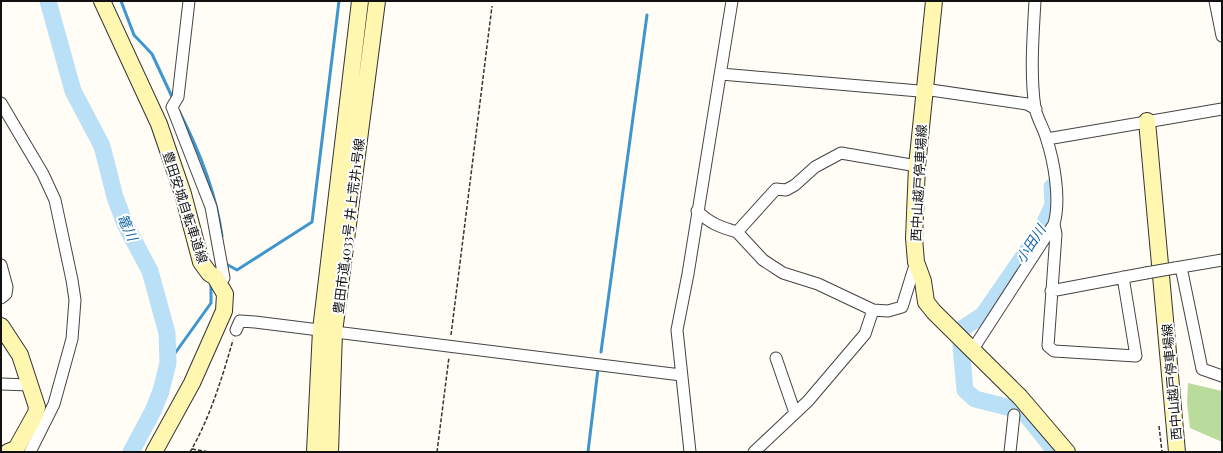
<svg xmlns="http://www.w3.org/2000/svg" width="1223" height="453" font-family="'Playfair Display','Noto Sans JP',serif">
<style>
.forest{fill:#b9dc9c}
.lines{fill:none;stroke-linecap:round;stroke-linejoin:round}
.stream{stroke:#3f96cf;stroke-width:3}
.river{stroke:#b9e0f7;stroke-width:17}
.street-casing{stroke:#444;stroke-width:13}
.secondary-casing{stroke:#333;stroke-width:18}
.path{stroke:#333;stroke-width:1.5;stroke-dasharray:4 2;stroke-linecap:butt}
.street{stroke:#fff;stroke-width:11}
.secondary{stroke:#fff6b0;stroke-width:16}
.street-bridge-casing{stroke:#444;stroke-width:13;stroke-linecap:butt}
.street-bridge{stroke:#fff;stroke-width:11}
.labels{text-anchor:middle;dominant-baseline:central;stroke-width:4;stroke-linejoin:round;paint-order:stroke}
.street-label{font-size:13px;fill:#111;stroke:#fff}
.water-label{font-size:14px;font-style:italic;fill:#1768a6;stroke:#fff}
</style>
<rect width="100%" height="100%" fill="#fffdf5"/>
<path class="forest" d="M1188 383 1222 391V442L1190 428 1187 403Z"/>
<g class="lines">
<path class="stream" d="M121 1 134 35 152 54 173 99
M179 111C199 150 216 192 222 236
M228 265 237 270 312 222 339 1
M601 352 647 15
M168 363 211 303V283
M588 452 598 369"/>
<path class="river" d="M48 1 73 91 102 146 115 197 125 224 150 271 167 333 168 363 161 391 153 411 131 452
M960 330 983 315 1041 231 1053 205 1052 187
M961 346 965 390 975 399 1023 411 1056 452"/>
<defs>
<path id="street" d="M189 1 178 97 172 107 211 207 224 278
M1215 1 1222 36
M721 74 919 91 924 89 1027 104 1036 109
M1 103 43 174 55 200 72 280 75 300 72 339 54 404 30 452
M1047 139 1222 109
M697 211C711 224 720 227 737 232L776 189 786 190 795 185 815 167 841 153 917 166
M1054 224 1056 234 1048 346 1054 351 1136 356 1123 277
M737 232 763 260 783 273 818 284 873 310
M1 265 7 287 6 294 1 298
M1181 267 1202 369 1222 376
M1175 268 1222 260
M1051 291 1146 273
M236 330 240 321 255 322 681 375
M973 349 1054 224C1061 199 1054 161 1046 137 1043 127 1037 118 1035 108 1030 74 1033 36 1035 1
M776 358 795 413
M1 384 30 385
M690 452 677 330 688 274 732 1
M754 452 808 401 865 334 873 310 888 311 902 307 916 262
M1010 452 1014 415"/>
<path id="secondary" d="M102 1 159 124 183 194 201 262 209 273 215 277 225 294 224 311 192 383 154 452
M934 1 917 166 914 238 916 262 923 281 926 302 934 312 1020 397 1067 452
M1147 121 1177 452
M1 326 20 355 37 407 36 413 16 449 8 452
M315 452 321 330 360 1
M330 452 334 332 377 1"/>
</defs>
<use href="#street" class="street-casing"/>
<use href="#secondary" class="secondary-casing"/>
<path class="path" d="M451 335 492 6
M1159 426 1162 452
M192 449 210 452
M190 452C210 418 222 378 233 340
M437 452 449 357"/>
<use href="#street" class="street"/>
<use href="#secondary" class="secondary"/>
<defs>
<path id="street-bridge" d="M1146 273 1175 268"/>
</defs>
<use href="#street-bridge" class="street-bridge-casing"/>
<use href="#street-bridge" class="street-bridge"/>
</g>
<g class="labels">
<g class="street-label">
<text transform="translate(918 183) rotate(-87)">西中山越戸停車場線</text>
<text transform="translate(186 207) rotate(72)">豊田安城自転車道線</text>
<text transform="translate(348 226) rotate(-83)">豊田市道4033号 井上荒井1号線</text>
<text transform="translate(1171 382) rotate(-95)">西中山越戸停車場線</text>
</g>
<g class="water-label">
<text transform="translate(128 227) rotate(65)">篭川</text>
<text transform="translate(1030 244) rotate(-57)">小田川</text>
</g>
</g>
<rect width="1223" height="453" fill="none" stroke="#111111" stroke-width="4"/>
</svg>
